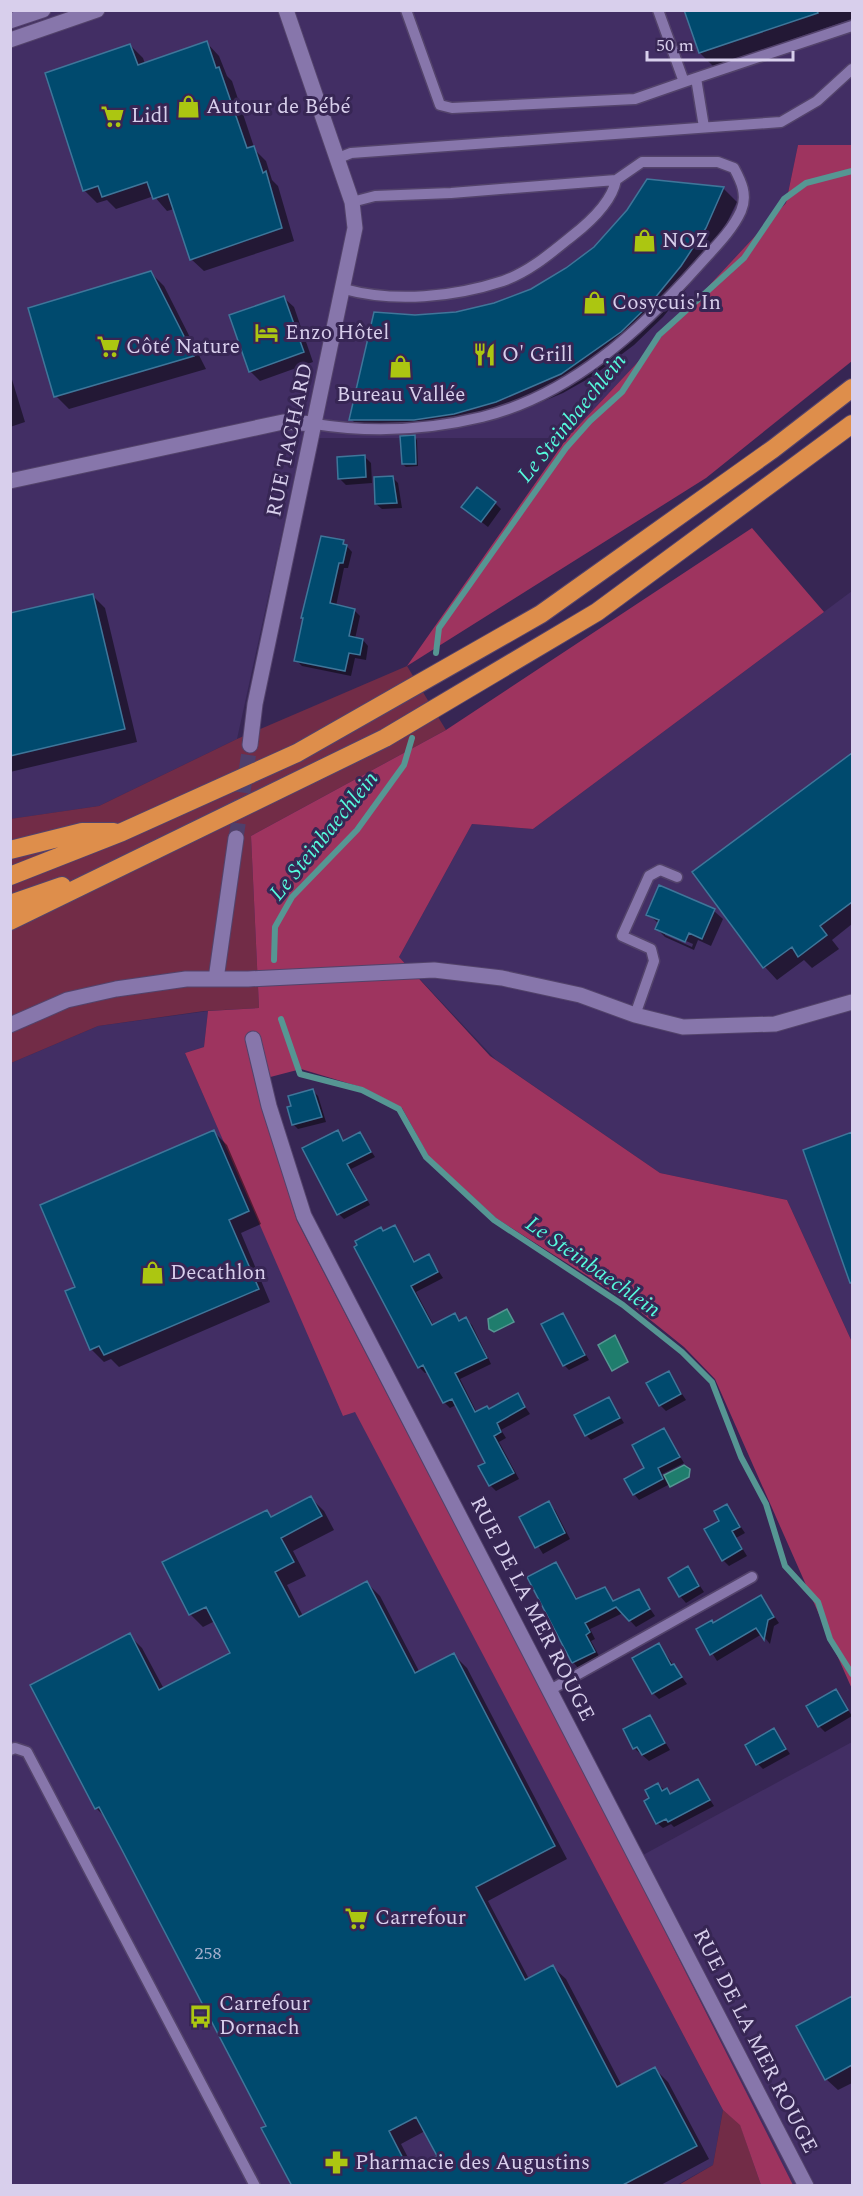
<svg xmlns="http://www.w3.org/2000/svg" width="863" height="2196" font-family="Spectral,serif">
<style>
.built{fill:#422e64}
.green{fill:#722c47}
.forest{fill:#9e345f}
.water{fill:#1f7d6d;stroke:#569693;stroke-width:1.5}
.shadow{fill:#0007;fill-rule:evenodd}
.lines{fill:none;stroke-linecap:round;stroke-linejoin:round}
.stream{stroke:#569693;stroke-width:6}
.building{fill:#004a6e;stroke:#3f769a;stroke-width:1.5;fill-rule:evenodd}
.street-tunnel{stroke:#4f3f6b;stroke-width:15;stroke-dasharray:15 8;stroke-linecap:butt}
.lane-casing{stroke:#53436b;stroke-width:13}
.street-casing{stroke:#53436b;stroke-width:17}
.highway-casing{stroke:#53436b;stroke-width:20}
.lane{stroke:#8776ab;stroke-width:10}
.street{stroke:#8776ab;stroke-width:15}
.highway{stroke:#de8e4b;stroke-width:18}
.labels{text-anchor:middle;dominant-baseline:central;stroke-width:6;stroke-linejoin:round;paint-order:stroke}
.number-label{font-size:18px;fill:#a2aecc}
.poi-label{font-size:21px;fill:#d8cfec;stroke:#372654;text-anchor:start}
.street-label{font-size:21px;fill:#d8cfec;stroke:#372654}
.water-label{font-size:22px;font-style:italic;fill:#55f9dc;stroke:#372654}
</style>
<rect width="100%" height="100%" fill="#372654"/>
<path class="built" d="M10 11H852V145H798L786 203 567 438H303L237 739 99 806 11 819Z
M852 591V1342L787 1200 660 1173 496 1060 399 957 472 824 533 829Z
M208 1011 204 1047 185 1053 344 1416 355 1411 723 2110 713 2165 677 2185 11 2186V1063L98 1026Z
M852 1742V2185H793L630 1862Z"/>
<path class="green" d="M407 666 446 730 251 836 259 1008 204 1011 98 1026 11 1063 10 819 99 806 237 739Z
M723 2110 740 2124 761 2185 677 2186 713 2165Z"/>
<path class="forest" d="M798 145H852V361L706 478 407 666 567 438 786 203Z
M752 528 824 612 533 829 472 824 399 957 490 1056 660 1173 787 1200 852 1342V1689L715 1379 684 1347 628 1302 496 1218 429 1157 402 1108 364 1088 301 1069 255 1081 297 1221 630 1862 793 2185H761L740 2125 723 2110 355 1412 343 1416 185 1053 204 1047 208 1011 259 1008 251 836 446 730Z"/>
<path class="water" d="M507 1309 514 1322 494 1332 489 1329 488 1319Z
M615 1335 628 1362 612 1371 598 1345Z
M684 1465 690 1469 689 1477 670 1487 664 1475Z"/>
<path class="shadow" d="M686 10H852V19L713 66 700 53Z
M207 43 219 56 227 76 232 81 255 150 266 161 272 180 278 186 294 241 204 271 191 259 174 209 167 211 154 196 116 209 107 200 97 203 84 190 130 45 143 58 145 64Z
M648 180 724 189 737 202 718 241 694 279 663 317 634 345 593 376 563 393 520 411 484 422 428 433 364 432 351 419 415 316 457 313 495 305 532 290 567 270 595 248 628 211Z
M151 273 164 286 206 369 69 409 56 396Z
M284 298 294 307 313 362 260 381 250 371Z
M10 373 25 422 10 427Z
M414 437 417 440 418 466 406 467 403 464Z
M364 456 371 463 372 483 346 485 339 478Z
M392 477 398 483 402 508 382 509 376 504Z
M495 503 501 509 488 527 470 513Z
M343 542 352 552 348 568H344L336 606 354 610 360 616 355 639 363 640 368 646 366 660 355 658 351 676 302 666 296 660Z
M92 595 105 608 137 742 10 772V614Z
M852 755V924L832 940 839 949 812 968 804 960 777 980 765 967 694 872Z
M714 911 723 919 711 946 698 940 694 950 665 937 657 929 659 924 648 914ZM665 932 693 944 692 947 665 935Z
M313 1091 318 1096 326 1122 298 1129 293 1124Z
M214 1132 227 1145 261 1224 241 1233 270 1302 119 1367 111 1359 104 1362 91 1349 77 1288Z
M338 1132 345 1142 360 1134 375 1157 351 1169 370 1205 344 1219 339 1214Z
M852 1134V1285L805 1150Z
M395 1227 416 1263 429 1256 443 1278 416 1292 434 1326 455 1315 461 1321 466 1319 472 1325 491 1364 460 1379 477 1413 489 1410 517 1395 530 1414 501 1430 506 1438 499 1442 519 1479 496 1491 490 1485 487 1463 456 1405 450 1408 444 1402 428 1372 425 1373 419 1367 384 1232Z
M563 1315 589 1360 569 1370 564 1365Z
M668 1373 686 1400 666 1411 660 1405Z
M609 1399 624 1423 591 1440 586 1435Z
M664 1430 684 1463 662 1474 668 1485 639 1500 634 1494Z
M311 1498 324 1511 334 1530 293 1551 306 1576 287 1585 303 1616 367 1583 380 1596 420 1673 454 1655 467 1668 567 1859 488 1901 529 1979 553 1967 566 1979 622 2086 655 2069 668 2082 709 2159 659 2186H293L268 2126 107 1819 96 1808 129 1635 142 1648 164 1689 232 1654 215 1621 203 1627 190 1614 267 1512 273 1518ZM425 2131 439 2157 414 2169 401 2144Z
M548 1503 555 1510 570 1539 543 1554 521 1518Z
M726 1505 745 1533 736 1538 747 1556 729 1566 723 1560 721 1521Z
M556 1564 578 1600 605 1589 615 1602 638 1591 655 1616 636 1627 623 1613 590 1629 595 1639 591 1641 600 1658 579 1669 573 1662 529 1578Z
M688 1568 704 1592 686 1603 680 1596Z
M761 1597 779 1623 774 1626 770 1644 762 1634 717 1661 698 1630 714 1624Z
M659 1645 687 1684 659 1699 653 1693Z
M836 1691 852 1716 825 1732 819 1726Z
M650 1717 670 1750 649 1761 634 1748Z
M774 1730 790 1754 763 1769 758 1764Z
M698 1781 714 1806 674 1827 671 1824 663 1828 657 1823 651 1798 658 1785 672 1795Z
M852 1998V2083L838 2090 826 2079 798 2026Z"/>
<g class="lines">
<path class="stream" d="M436 653 439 628 566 448 590 421 622 392 659 335 744 258 784 199 806 183 852 171
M274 960 275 927 292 897 357 830 404 765 412 738
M281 1019 300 1074 362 1090 399 1109 426 1157 494 1220 623 1305 682 1352 712 1382 741 1457 766 1504 785 1566 818 1602 830 1639 852 1674"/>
</g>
<path class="building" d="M684 10H817L818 13 699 53Z
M207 41 216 68 219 67 247 148 254 146 263 173 266 171 282 228 190 260 168 194 153 199 147 182 102 197 98 186 83 191 45 73 130 44 138 65Z
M647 179 724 187 706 228 681 266 650 304 621 332 561 374 496 402 454 414 414 420H349L374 312 415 315 456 312 494 303 531 289 566 268 594 247 627 210Z
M151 271 194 356 54 397 28 308Z
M284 296 304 352 249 372 229 315Z
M415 435 416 464H402L400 436Z
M365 455 366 477 338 479 337 457Z
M393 476 397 503 375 504 374 477Z
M477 487 496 502 481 522 461 507Z
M321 536 344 540 343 544 347 545 343 563H339L330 603 355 609 349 636 363 639 360 655 349 653 345 671 294 661 303 618H301Z
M93 594 125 729 10 756V613Z
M852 753V902L820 926 827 935 798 957 792 947 763 968 692 872Z
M659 885 715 909 702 939 689 933 685 942 655 929 659 920 646 915Z
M313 1089 322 1117 292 1125 287 1107 291 1106 288 1096Z
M214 1130 249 1211 229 1220 259 1289 104 1355 99 1346 90 1350 65 1291 75 1287 40 1205Z
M338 1130 343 1141 360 1132 371 1152 347 1164 367 1200 337 1215 302 1148Z
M852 1132V1283H850L803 1150Z
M395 1225 414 1262 429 1254 438 1272 411 1286 432 1325 455 1313 459 1321 466 1317 487 1358 455 1373 475 1412 487 1406 489 1409 518 1393 525 1407 497 1423 501 1432 494 1436 514 1473 489 1486 478 1466 485 1463 452 1399 443 1403 423 1365 418 1368 354 1247 357 1245 355 1241 381 1227 383 1231Z
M563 1313 585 1355 563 1366 541 1324Z
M669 1371 681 1394 659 1406 646 1383Z
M609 1397 620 1418 585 1436 574 1415Z
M664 1428 680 1457 658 1468 663 1479 633 1495 624 1479 644 1468 632 1445Z
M311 1496 322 1516 281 1538 294 1562 275 1572 299 1617 367 1581 415 1673 454 1653 555 1846 476 1887 525 1980 553 1965 617 2087 655 2067 697 2146 621 2186H292L261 2128 266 2126 122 1850 99 1807 95 1809 30 1685 130 1633 159 1690 230 1653 206 1607 189 1615 162 1562 267 1510 271 1517ZM416 2117 437 2156 409 2170 389 2131Z
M549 1501 565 1533 535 1548 519 1517Z
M727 1504 740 1527 732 1531 742 1549 722 1561 704 1529 719 1521 714 1511Z
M556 1562 576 1599 605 1587 613 1601 639 1589 650 1609 629 1621 616 1607 585 1623 590 1632 586 1635 595 1652 572 1663 527 1577Z
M688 1566 699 1586 679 1597 668 1578Z
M761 1595 774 1617 768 1620 764 1640 756 1628 710 1655 696 1629 712 1620 713 1623Z
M659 1643 671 1665 674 1664 682 1677 652 1694 632 1658Z
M836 1689 848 1710 818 1727 806 1706Z
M650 1715 665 1743 642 1755 637 1747 633 1749 623 1729Z
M774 1728 786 1749 756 1765 745 1745Z
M698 1779 710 1800 668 1822 666 1819 656 1824 644 1801 649 1798 645 1790 658 1783 662 1791 667 1788 670 1794Z
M852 1996V2065L825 2080 796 2026Z"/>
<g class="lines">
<path class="street-tunnel" d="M236 838 250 745"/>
<defs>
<path id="lane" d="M406 10 440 105 452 108 635 99 684 82 658 10
M696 78 704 127
M684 82 852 26
M336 159 351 153 781 122 817 101 852 69
M344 289C395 303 454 297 503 281 529 272 551 253 572 236 590 222 612 202 616 180L451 193 375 196 352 202
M315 424C370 433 428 430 482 417 571 395 640 331 699 265 714 248 732 231 741 211 748 195 741 181 734 168L718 162H642L616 180
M635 1015 654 961 651 949 622 936 649 876 660 870 677 877
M550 1690 752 1577
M10 1750 15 1748 27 1752 255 2186"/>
<path id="street" d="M10 21 43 10
M10 40 97 10
M10 481 283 422 315 424
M250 745 255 704 355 228 352 202 286 10
M216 979 236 838
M10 1025 67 1000 116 989 186 979H248L434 970 502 978 580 995 635 1015 683 1027 775 1024 852 1002
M253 1039 269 1106 304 1216 806 2186"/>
<path id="highway" d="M10 850 82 832H114
M10 876 122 832 297 753 541 614 773 449 852 388
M10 904 62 886
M10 921 385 738 597 612 852 424"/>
</defs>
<use href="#lane" class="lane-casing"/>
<use href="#street" class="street-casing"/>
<use href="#highway" class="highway-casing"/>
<use href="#lane" class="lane"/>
<use href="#street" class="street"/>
<use href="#highway" class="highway"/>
</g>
<defs>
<symbol id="shop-bare" viewBox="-9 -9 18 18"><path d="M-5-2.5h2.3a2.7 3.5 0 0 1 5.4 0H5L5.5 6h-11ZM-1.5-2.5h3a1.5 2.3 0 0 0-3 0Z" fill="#acc611" stroke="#372654" stroke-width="2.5" paint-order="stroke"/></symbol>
<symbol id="supermarket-bare" viewBox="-9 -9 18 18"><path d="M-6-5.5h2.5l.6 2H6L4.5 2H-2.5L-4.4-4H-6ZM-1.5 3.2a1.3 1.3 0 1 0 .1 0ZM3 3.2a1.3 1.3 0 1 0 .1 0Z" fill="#acc611" stroke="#372654" stroke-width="2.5" paint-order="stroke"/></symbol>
<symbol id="hotel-bare" viewBox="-9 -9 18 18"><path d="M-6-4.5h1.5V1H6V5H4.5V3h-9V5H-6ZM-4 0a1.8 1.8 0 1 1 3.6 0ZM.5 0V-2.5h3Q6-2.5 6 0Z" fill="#acc611" stroke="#372654" stroke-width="2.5" paint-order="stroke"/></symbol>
<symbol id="restaurant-bare" viewBox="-9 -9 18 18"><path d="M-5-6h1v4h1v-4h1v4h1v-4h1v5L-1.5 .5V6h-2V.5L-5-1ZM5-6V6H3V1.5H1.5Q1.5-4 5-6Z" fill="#acc611" stroke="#372654" stroke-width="2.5" paint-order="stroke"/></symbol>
<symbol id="bus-bare" viewBox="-9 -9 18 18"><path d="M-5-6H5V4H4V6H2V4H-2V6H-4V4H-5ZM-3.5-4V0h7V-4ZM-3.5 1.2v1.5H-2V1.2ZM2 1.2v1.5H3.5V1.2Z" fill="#acc611" stroke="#372654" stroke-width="2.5" paint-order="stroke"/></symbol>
<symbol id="pharmacy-bare" viewBox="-9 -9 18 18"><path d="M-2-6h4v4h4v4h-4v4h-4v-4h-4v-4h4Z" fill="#acc611" stroke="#372654" stroke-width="2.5" paint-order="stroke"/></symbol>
</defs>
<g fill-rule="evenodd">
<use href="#shop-bare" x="172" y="90" width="33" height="33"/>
<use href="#supermarket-bare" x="96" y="100" width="33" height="33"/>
<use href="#shop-bare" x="628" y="224" width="33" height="33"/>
<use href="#shop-bare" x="578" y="286" width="33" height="33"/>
<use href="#hotel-bare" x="250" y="316" width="33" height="33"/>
<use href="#supermarket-bare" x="92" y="330" width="33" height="33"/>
<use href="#restaurant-bare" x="468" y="338" width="33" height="33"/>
<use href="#shop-bare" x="384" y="350" width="33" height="33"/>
<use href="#shop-bare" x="136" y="1256" width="33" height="33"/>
<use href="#supermarket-bare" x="340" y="1902" width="33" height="33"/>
<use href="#bus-bare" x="184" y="2000" width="33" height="33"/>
<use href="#pharmacy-bare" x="320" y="2146" width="33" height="33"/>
</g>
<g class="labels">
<g class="number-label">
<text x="208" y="1953">258</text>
</g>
<g class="poi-label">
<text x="206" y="107">Autour de Bébé</text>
<text x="131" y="116">Lidl</text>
<text x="662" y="241">NOZ</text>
<text x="612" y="303">Cosycuis'In</text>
<text x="285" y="333">Enzo Hôtel</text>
<text x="126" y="347">Côté Nature</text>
<text x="502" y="355">O' Grill</text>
<text x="401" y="395" text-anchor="middle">Bureau Vallée</text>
<text x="170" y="1273">Decathlon</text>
<text x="375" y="1918">Carrefour</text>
<text x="219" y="2004">Carrefour<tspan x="219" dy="24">Dornach</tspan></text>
<text x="355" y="2163">Pharmacie des Augustins</text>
</g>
<g class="street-label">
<text transform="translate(290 440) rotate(-78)">RUE TACHARD</text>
<text transform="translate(532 1609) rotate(63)">RUE DE LA MER ROUGE</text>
<text transform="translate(755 2041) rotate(63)">RUE DE LA MER ROUGE</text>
</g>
<g class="water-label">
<text transform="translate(572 418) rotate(-51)">Le Steinbaechlein</text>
<text transform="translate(324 836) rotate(-51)">Le Steinbaechlein</text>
<text transform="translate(593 1267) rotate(35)">Le Steinbaechlein</text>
</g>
</g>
<rect width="863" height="2196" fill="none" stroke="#d8cfec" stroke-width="24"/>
<path d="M647 51v9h146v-9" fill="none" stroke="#d8cfec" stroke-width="3"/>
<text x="656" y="51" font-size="18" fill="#d8cfec" stroke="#372654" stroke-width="4.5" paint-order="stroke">50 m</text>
</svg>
